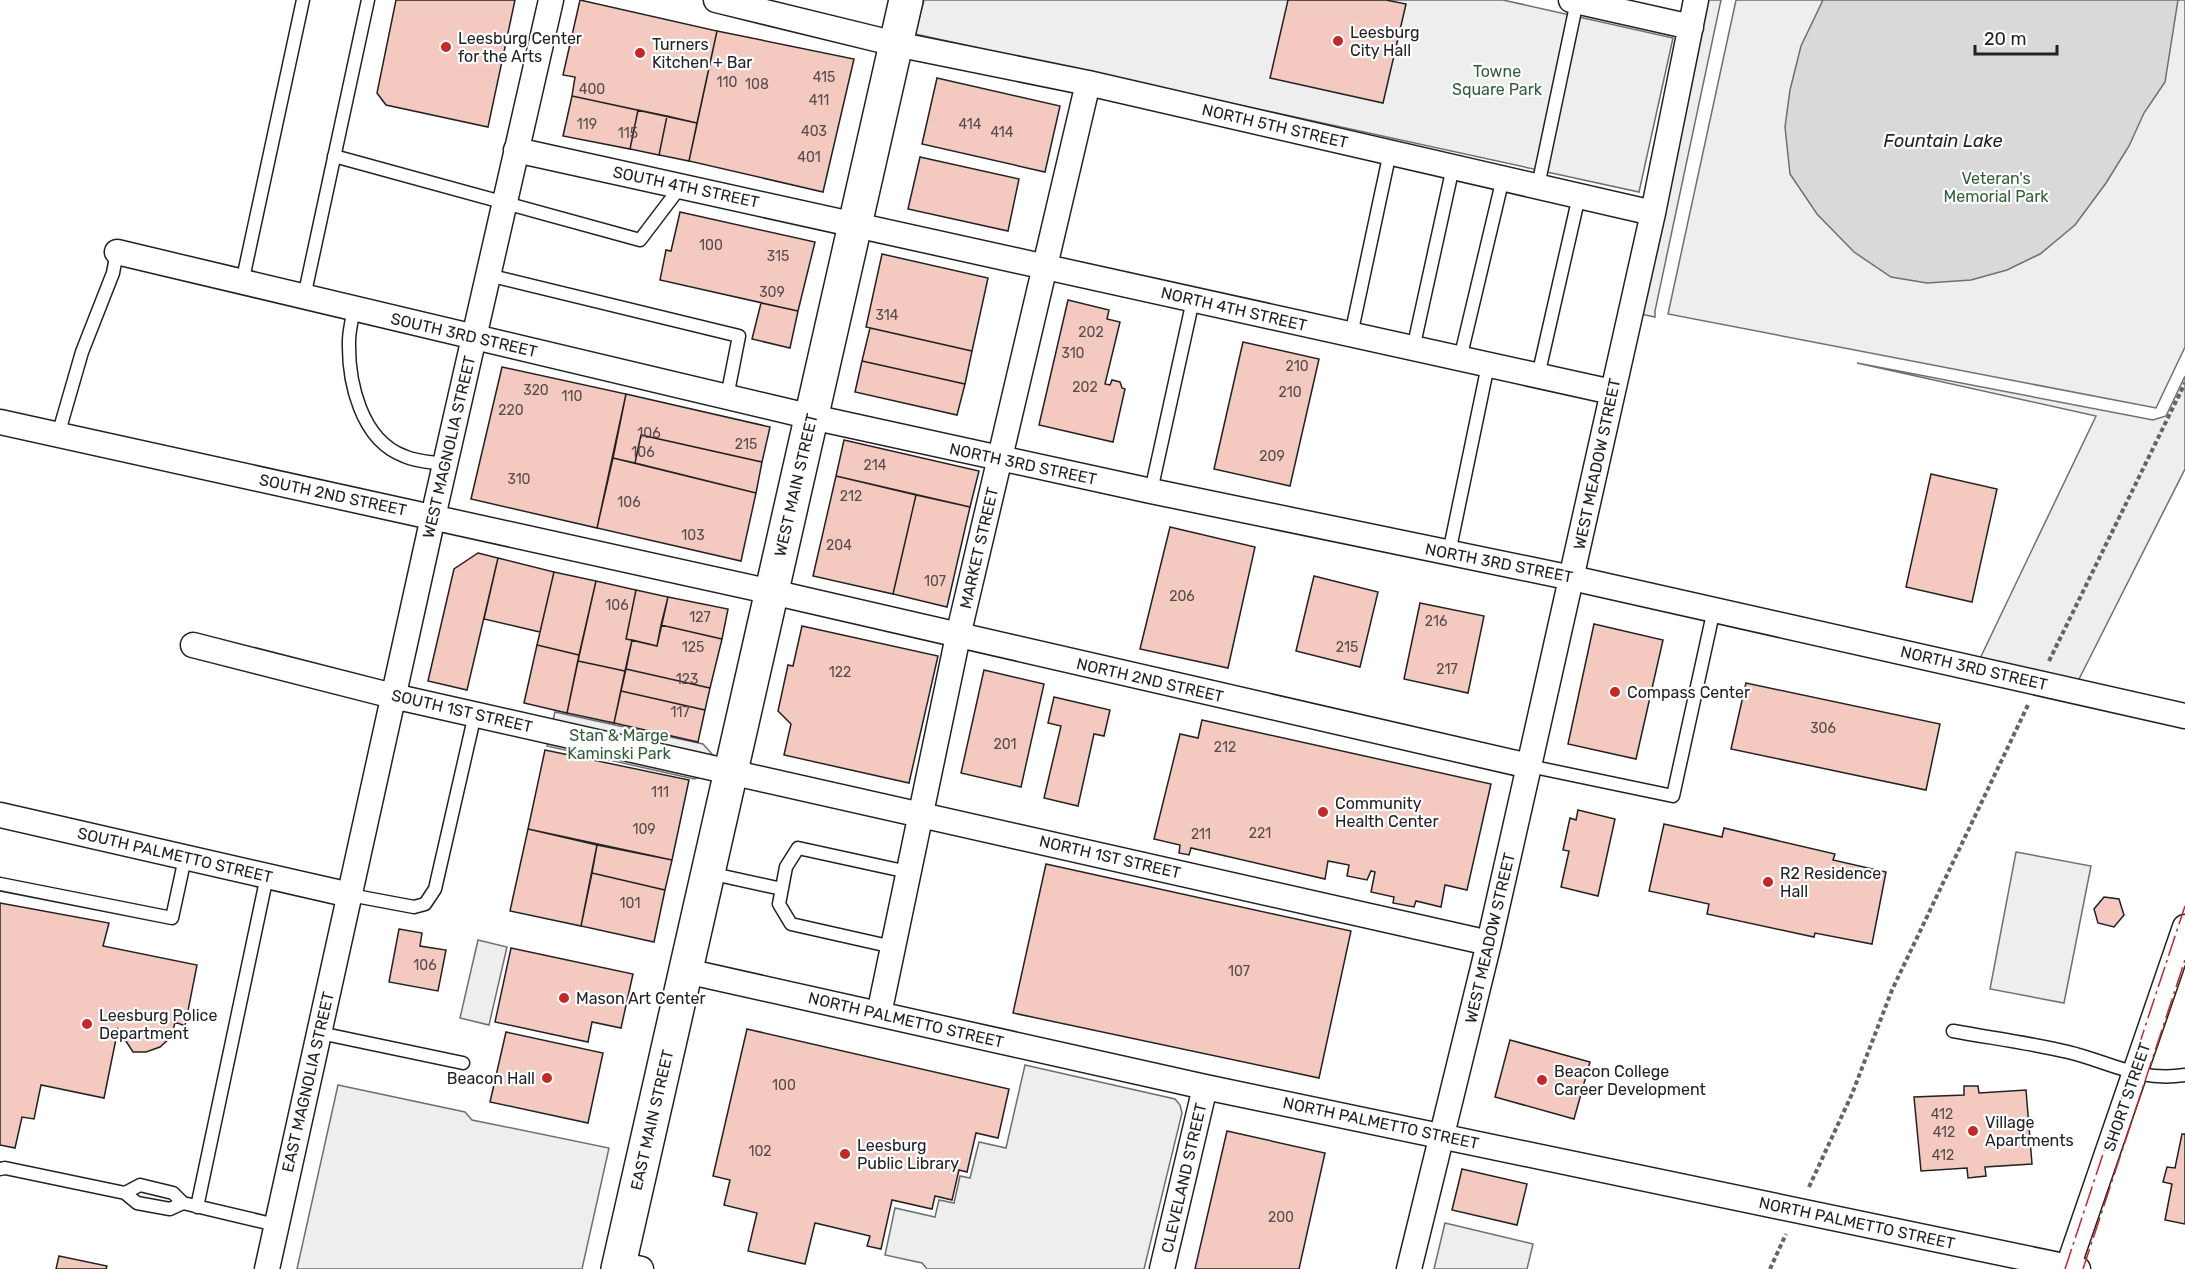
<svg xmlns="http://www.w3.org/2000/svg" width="2185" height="1269" font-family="Rubik,sans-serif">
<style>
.green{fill:#eee;stroke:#6f6f6f;stroke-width:1.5}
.water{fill:#d9d9d9;stroke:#6f6f6f;stroke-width:1.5}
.building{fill:#f3c9c0;stroke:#222;stroke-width:1.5}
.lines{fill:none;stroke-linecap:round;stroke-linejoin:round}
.service-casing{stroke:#222;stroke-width:15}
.minor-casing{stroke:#222;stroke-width:27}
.secondary-casing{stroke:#222;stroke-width:36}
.path{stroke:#646464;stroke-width:4;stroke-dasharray:4.5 3;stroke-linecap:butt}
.service{stroke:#fff;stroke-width:12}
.minor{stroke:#fff;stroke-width:24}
.secondary{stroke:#fff;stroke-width:33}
.power{stroke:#c62828;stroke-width:1.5;stroke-dasharray:21 4.5 3 4.5;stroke-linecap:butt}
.poi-dot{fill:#c62828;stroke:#fff;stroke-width:2}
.labels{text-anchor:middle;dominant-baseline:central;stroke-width:4.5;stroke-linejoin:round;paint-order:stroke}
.number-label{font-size:14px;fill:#564c4a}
.poi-label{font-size:16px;fill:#222;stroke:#fff;text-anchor:start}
.park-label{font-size:16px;fill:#2f5e38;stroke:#fff}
.street-label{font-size:16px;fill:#222;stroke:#fff}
.water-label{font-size:18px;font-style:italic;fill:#222;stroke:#fff}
</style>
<rect width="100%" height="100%" fill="#fff"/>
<path class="green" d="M924 0H1503L1673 38 1639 192 915 34Z
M1702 0H1721L1655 311V317L1631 312Z
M1736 0H2185V347L2156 408 1668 314Z
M1857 363 2153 420 2166 416 2185 376V469L2073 691 1975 669 2096 416Z
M555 712 703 744 712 754 714 764 706 775 694 779 547 746Z
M2016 852 2091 866 2064 1003 1990 989Z
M478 940 507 947 489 1025 460 1018Z
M1025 1065 1175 1099 1180 1105 1182 1113 1144 1269H927L922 1263 885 1255 895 1208 935 1217 939 1200 954 1203 960 1176 970 1178 979 1142 1006 1148Z
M338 1085 465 1112 472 1120 609 1148 582 1269H297Z
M1445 1223 1533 1244 1527 1269H1434Z"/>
<path class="water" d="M1823 0H2178L2165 82 2144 113 2129 146 2106 183 2075 225 2040 254 2007 270 1971 280 1927 283 1891 277 1854 252 1817 214 1790 174 1785 127 1790 90 1801 46Z"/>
<path class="building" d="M396 0H515L488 127 386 105 377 93Z
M580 0 717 31 697 123 572 96 575 77 563 75Z
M1288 0H1386L1406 4 1383 103 1270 78Z
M717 31 854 59 823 192 689 161Z
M937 78 1060 106 1045 172 922 144Z
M572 96 638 110 630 149 563 136Z
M638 110 667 116 659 155 630 149Z
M667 116 697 123 689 161 659 155Z
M920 157 1019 179 1008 231 908 209Z
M680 212 815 242 798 311 660 280 666 250 671 251Z
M882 254 988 278 972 351 866 327Z
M1068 300 1109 310 1107 319 1120 322 1105 384 1110 385 1112 380 1120 382 1122 388 1125 389 1113 442 1039 425Z
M761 303 798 311 790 348 752 339Z
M870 328 972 351 965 384 862 361Z
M1243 342 1319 359 1290 486 1214 469Z
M862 361 965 384 957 415 855 392Z
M502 367 626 394 597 528 471 499Z
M626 394 770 427 762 462 641 435 635 463 613 458Z
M641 435 762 462 756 493 635 463Z
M844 440 979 471 970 507 836 476Z
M613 458 756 493 741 561 597 528Z
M1931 474 1997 489 1972 602 1906 587Z
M836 476 916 495 893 594 813 576Z
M916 495 970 507 947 607 893 594Z
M1170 527 1255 547 1228 668 1140 649Z
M478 553 498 558 467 690 428 681 454 569Z
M498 558 554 572 540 632 484 619Z
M554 572 596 581 579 655 537 645Z
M1314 576 1378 592 1360 667 1296 651Z
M596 581 636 590 626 639 632 640 625 671 578 661Z
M636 590 668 597 657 646 626 639Z
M668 597 728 609 722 639 661 625Z
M1420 603 1484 616 1468 693 1404 679Z
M1594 624 1663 640 1636 759 1568 744Z
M661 625 722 639 710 688 626 669 632 640 657 646Z
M802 626 938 656 909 783 784 755 791 724 778 711 788 665 793 666Z
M537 645 579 655 567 713 524 703Z
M578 661 625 671 614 723 567 713Z
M626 669 710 688 705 710 621 691Z
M984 670 1044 684 1021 787 961 773Z
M1746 683 1940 724 1926 790 1731 749Z
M621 691 705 710 698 742 614 723Z
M1054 697 1110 710 1104 736 1094 734 1078 806 1044 798 1061 726 1048 723Z
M1202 720 1491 784 1467 890 1445 885 1441 907 1416 901 1414 907 1393 903 1394 897 1371 892 1375 872 1371 871 1367 880 1347 876 1349 865 1328 861 1325 879 1191 848 1189 855 1179 853 1180 845 1154 839 1180 734 1198 738Z
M545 750 689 780 672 860 528 829Z
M1578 810 1615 819 1598 896 1561 887 1569 851 1563 850 1570 818 1576 820Z
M1664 824 1722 837 1724 828 1835 854 1833 860 1886 872 1872 944 1815 933 1814 937 1707 914 1709 904 1649 891Z
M528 829 597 845 581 926 510 911Z
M597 845 672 860 665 890 592 873Z
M1046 864 1351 931 1319 1078 1013 1013Z
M592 873 665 890 654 942 581 926Z
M2104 897 2119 899 2124 915 2114 927 2098 923 2094 909Z
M0 903 109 923 103 946 197 965 185 1026 175 1022 172 1036 160 1047 146 1052H133L118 1029 104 1098 41 1085 34 1119 22 1117 15 1148 0 1145Z
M399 929 422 933 420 946 446 950 438 991 389 982Z
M511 948 633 974 621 1028 592 1022 588 1042 495 1022Z
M747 1029 1009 1089 998 1138 976 1133 967 1172 959 1170 952 1200 935 1196 932 1209 892 1200 881 1249 867 1246 870 1236 815 1223 805 1264 748 1251 757 1213 724 1205 730 1180 713 1176Z
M506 1032 603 1053 588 1123 490 1102Z
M1510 1040 1590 1062 1574 1119 1495 1097Z
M1964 1086H1978L1979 1093 2026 1090 2032 1164 1985 1167 1986 1176 1968 1178 1967 1168 1921 1171 1914 1097 1964 1095Z
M1227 1131 1325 1153 1299 1269H1195Z
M2182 1134H2185V1224L2165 1220 2172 1184 2163 1182 2167 1167 2175 1168Z
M1462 1169 1527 1184 1517 1225 1452 1210Z
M59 1256 107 1266 106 1269H56Z"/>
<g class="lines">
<defs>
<path id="service" d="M334 156 640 240 681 186
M1538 186 1577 1
M488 275 739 336 727 397
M242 283 303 0
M304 297 368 0
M354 309C352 319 349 331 349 341 348 382 361 440 404 456 417 462 431 462 445 464
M1351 335 1390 152
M1413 349 1453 167
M1460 359 1503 178
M1538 376 1579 196
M58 435 82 352 113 273 117 252
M1151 491 1193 300
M1449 553 1488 365
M1529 766 1673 796 1714 609
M709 873 782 889
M0 884 172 918 185 858
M350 895 414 907 425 904 435 889 475 714
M893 947 791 924 779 904 786 867 798 848 908 872
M1953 1031C1991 1038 2030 1043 2068 1052 2110 1062 2138 1082 2185 1075
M320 1033 463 1063
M0 1169 5 1168 125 1193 137 1203 170 1209 183 1203
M125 1193 140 1185 173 1193 183 1203 276 1225
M197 1207 267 876"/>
<path id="minor" d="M716 0 896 44 1088 83 1653 213
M1571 0 1691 27
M516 150 1612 392
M117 252 812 417 1151 491 1572 578 2185 716
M0 422 772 592 1529 766
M193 645 393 696 1489 943
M0 815 350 895
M686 971 1205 1087 2078 1269
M879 1014 958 636 1088 83
M619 1264 641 1269
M2068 1267 2185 927
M267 1269 433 517 551 0
M1162 1269 1205 1087
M1409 1269 1489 943 1529 766 1653 213 1696 0"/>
<path id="secondary" d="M618 1269 906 0"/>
</defs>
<use href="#service" class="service-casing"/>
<use href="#minor" class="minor-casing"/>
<use href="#secondary" class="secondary-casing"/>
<path class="path" d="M2049 661 2185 383
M1809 1187 1852 1094 1892 990 2028 705
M1770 1269 1786 1234"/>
<use href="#service" class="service"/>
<use href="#minor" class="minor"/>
<use href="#secondary" class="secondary"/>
<path class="power" d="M2065 1269 2185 906
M2083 1269 2185 960"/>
</g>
<g class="poi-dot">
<circle cx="1338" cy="41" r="6"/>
<circle cx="446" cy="47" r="6"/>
<circle cx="640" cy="53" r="6"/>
<circle cx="1615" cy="692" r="6"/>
<circle cx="1323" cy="812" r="6"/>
<circle cx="1768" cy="882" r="6"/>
<circle cx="564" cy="998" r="6"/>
<circle cx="87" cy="1024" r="6"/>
<circle cx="547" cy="1078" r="6"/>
<circle cx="1542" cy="1080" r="6"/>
<circle cx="1973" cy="1131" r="6"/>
<circle cx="845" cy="1154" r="6"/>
</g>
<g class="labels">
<g class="number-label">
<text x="824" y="77">415</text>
<text x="727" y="82">110</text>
<text x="757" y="84">108</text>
<text x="592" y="89">400</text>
<text x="819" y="100">411</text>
<text x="587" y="124">119</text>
<text x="970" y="124">414</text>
<text x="814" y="131">403</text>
<text x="1002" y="132">414</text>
<text x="628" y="133">115</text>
<text x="809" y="157">401</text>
<text x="711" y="245">100</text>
<text x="778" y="256">315</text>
<text x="772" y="292">309</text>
<text x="887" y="315">314</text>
<text x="1091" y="332">202</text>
<text x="1073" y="353">310</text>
<text x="1297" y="366">210</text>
<text x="1085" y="387">202</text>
<text x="536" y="390">320</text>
<text x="1290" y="392">210</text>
<text x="572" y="396">110</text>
<text x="511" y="410">220</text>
<text x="649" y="433">106</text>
<text x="746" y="444">215</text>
<text x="643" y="452">106</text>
<text x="1272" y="456">209</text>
<text x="875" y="465">214</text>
<text x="519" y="479">310</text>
<text x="851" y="496">212</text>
<text x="629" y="502">106</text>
<text x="693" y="535">103</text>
<text x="839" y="545">204</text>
<text x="935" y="581">107</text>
<text x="1182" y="596">206</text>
<text x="617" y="605">106</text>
<text x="700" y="617">127</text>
<text x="1436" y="621">216</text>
<text x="693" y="647">125</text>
<text x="1347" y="647">215</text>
<text x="1447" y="669">217</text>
<text x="840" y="672">122</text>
<text x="687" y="679">123</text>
<text x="680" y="712">117</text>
<text x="1823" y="728">306</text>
<text x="1005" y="744">201</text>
<text x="1225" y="747">212</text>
<text x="660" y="792">111</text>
<text x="644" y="829">109</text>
<text x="1260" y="833">221</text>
<text x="1201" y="834">211</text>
<text x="630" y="903">101</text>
<text x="425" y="965">106</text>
<text x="1239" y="971">107</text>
<text x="784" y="1085">100</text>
<text x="1942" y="1114">412</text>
<text x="1944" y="1132">412</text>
<text x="760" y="1151">102</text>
<text x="1943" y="1155">412</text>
<text x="1281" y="1217">200</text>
</g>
<g class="poi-label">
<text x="1350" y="32">Leesburg<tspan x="1350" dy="18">City Hall</tspan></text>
<text x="458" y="38">Leesburg Center<tspan x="458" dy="18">for the Arts</tspan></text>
<text x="652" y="44">Turners<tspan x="652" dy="18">Kitchen + Bar</tspan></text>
<text x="1627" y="692">Compass Center</text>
<text x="1335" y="803">Community<tspan x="1335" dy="18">Health Center</tspan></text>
<text x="1780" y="873">R2 Residence<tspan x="1780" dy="18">Hall</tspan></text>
<text x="576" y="998">Mason Art Center</text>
<text x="99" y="1015">Leesburg Police<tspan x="99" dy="18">Department</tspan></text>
<text x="1554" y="1071">Beacon College<tspan x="1554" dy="18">Career Development</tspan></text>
<text x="535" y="1078" text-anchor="end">Beacon Hall</text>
<text x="1985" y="1122">Village<tspan x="1985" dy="18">Apartments</tspan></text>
<text x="857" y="1145">Leesburg<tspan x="857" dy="18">Public Library</tspan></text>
</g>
<g class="park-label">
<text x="1497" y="71">Towne<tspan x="1497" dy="18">Square Park</tspan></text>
<text x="1996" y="178">Veteran's<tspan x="1996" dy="18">Memorial Park</tspan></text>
<text x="619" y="735">Stan &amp; Marge<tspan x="619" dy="18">Kaminski Park</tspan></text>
</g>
<g class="street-label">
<text transform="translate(1275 126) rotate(13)">NORTH 5TH STREET</text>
<text transform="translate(686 187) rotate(12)">SOUTH 4TH STREET</text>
<text transform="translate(1234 309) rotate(13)">NORTH 4TH STREET</text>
<text transform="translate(464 335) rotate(13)">SOUTH 3RD STREET</text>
<text transform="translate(449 447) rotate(-77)">WEST MAGNOLIA STREET</text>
<text transform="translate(1023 464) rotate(12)">NORTH 3RD STREET</text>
<text transform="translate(1597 464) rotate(-78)">WEST MEADOW STREET</text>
<text transform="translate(796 485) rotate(-77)">WEST MAIN STREET</text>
<text transform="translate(333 495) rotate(12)">SOUTH 2ND STREET</text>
<text transform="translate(979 548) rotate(-77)">MARKET STREET</text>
<text transform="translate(1499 563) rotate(11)">NORTH 3RD STREET</text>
<text transform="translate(1974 668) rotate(13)">NORTH 3RD STREET</text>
<text transform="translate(1150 680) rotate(13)">NORTH 2ND STREET</text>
<text transform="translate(462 711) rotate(13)">SOUTH 1ST STREET</text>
<text transform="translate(175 855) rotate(13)">SOUTH PALMETTO STREET</text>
<text transform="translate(1110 857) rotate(13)">NORTH 1ST STREET</text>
<text transform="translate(1490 938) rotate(-77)">WEST MEADOW STREET</text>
<text transform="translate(906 1020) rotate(13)">NORTH PALMETTO STREET</text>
<text transform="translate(308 1082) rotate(-77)">EAST MAGNOLIA STREET</text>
<text transform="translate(2127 1097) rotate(-71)">SHORT STREET</text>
<text transform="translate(652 1120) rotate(-77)">EAST MAIN STREET</text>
<text transform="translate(1381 1123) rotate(12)">NORTH PALMETTO STREET</text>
<text transform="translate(1184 1178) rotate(-77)">CLEVELAND STREET</text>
<text transform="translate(1857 1223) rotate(12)">NORTH PALMETTO STREET</text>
</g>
<g class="water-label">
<text x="1943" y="141">Fountain Lake</text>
</g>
</g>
<path d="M1975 45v9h82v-9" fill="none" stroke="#222222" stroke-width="3"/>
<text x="1984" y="45" font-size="18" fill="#222222" stroke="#ffffff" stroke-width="4.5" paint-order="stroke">20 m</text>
</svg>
